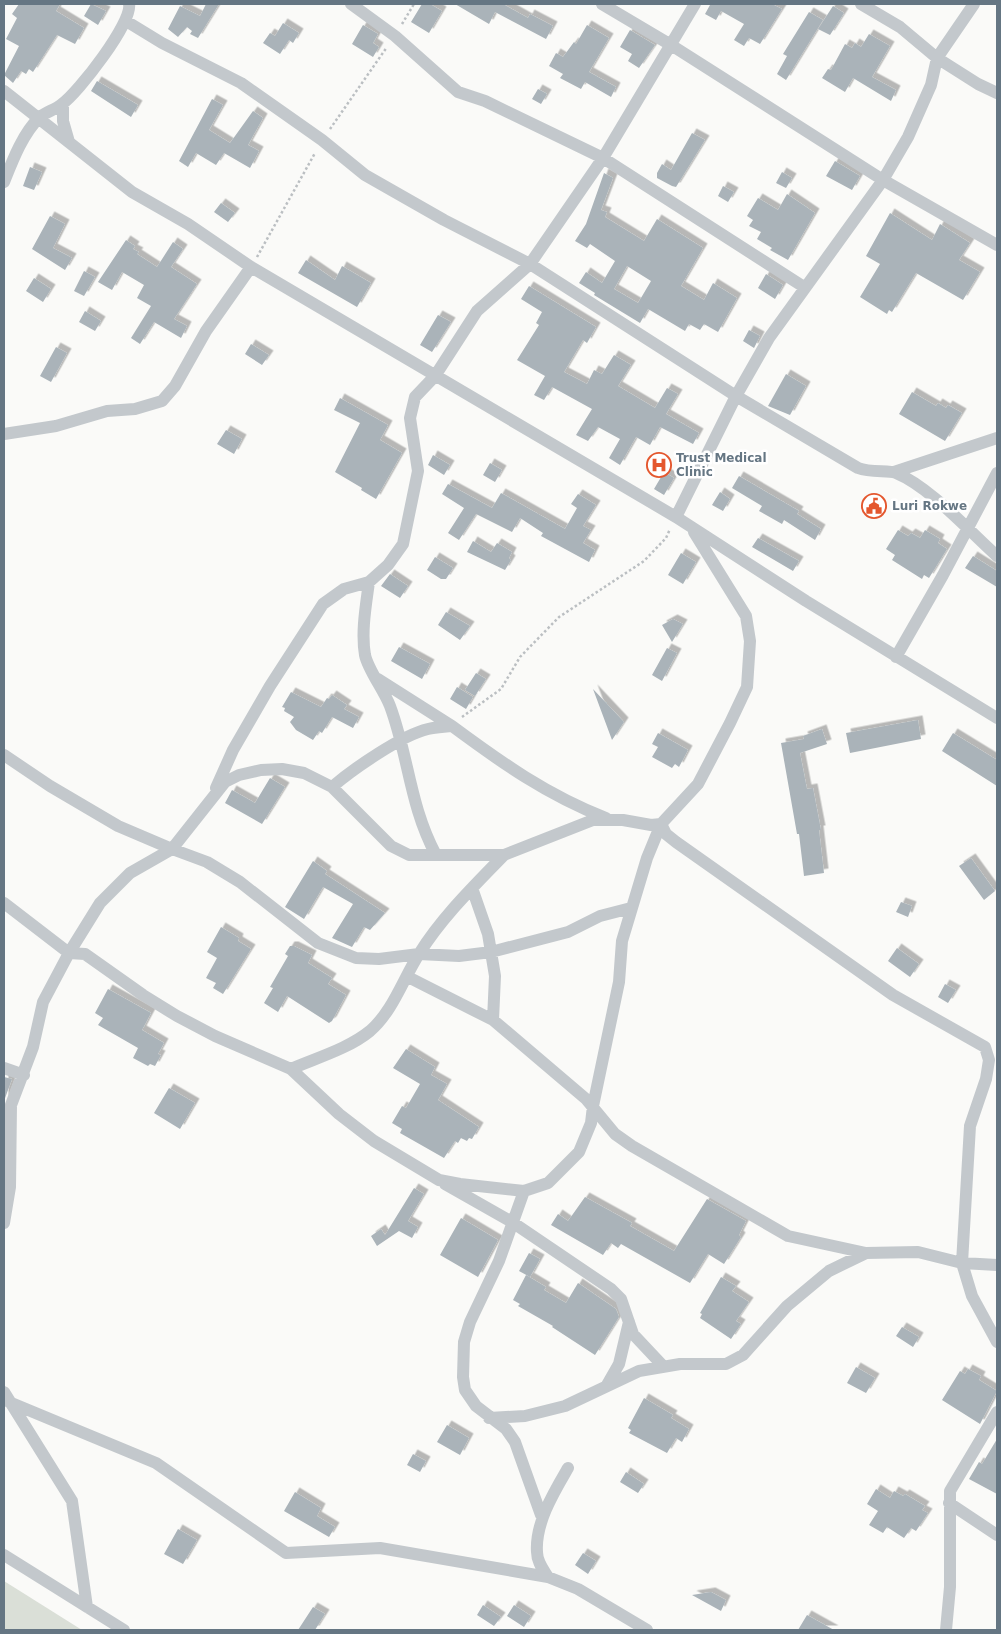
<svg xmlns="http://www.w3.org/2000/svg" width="1001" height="1634" font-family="'DejaVu Sans',sans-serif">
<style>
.green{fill:#dadfd7}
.building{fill:#aab3b9;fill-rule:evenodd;filter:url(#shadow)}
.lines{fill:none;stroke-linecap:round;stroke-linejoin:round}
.path{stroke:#bbbfc2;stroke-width:2.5;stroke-dasharray:2.5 2.5;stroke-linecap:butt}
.street{stroke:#c3c8cc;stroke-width:12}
.labels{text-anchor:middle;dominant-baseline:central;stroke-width:5;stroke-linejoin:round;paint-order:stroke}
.poi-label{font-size:12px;font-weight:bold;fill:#657683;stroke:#fff;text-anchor:start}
</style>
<defs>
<filter id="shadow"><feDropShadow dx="4.5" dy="-4.5" stdDeviation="0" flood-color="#0004"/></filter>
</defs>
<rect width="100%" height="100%" fill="#fafaf8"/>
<path class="green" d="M4 1581 82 1630H4Z"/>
<path class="building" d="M19 4H60L56 11 84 28 75 44 57 35 33 72 29 69 26 74 21 71 13 83 4 75 19 46 6 39 17 18 12 14Z
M91 4 106 11 98 25 84 16Z
M206 4H219L198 38 190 34 192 31 187 27 178 37 168 29 180 6 200 16Z
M422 4H430L442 11 429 33 411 22Z
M455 4H503L528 18 530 14 553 26 546 39 495 12 489 24Z
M707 4H772L782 9 760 44 749 38 744 46 734 40 744 24 721 11 716 20 705 14 710 5Z
M833 6 844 13 830 35 818 29Z
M809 12 823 20 786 80 777 74 787 56 783 54Z
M283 23 299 33 293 43 289 40 280 54 263 43 270 33 275 36Z
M363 25 378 34 373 43 379 47 373 57 352 44Z
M587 25 609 38 589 72 616 87 611 97 585 82 581 89 560 78 563 74 549 66 556 53 563 57 574 42 576 44Z
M630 30 655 45 639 68 628 61 632 54 620 47Z
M869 34 890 46 872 77 896 90 891 101 853 78 845 92 822 78 828 69 831 70 845 44 852 48 855 43 861 47Z
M97 81 138 105 131 117 91 91Z
M538 89 547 94 541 104 532 99Z
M212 99 223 105 209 130 230 143 253 111 263 118 248 145 259 151 250 168 224 153 216 165 196 153 188 167 179 161Z
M692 133 705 140 676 187 672 186 657 178V173L662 164 671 170Z
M835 161 860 176 852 190 826 176Z
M30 167 42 172 34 190 23 186Z
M782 172 792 178 786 188 776 183Z
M604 173 613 178 601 210 607 212 605 217 644 241 657 219 703 248 681 286 704 300 713 283 737 298 718 332 704 324 700 330 689 324 685 331 648 309 640 323 594 295 595 293 579 283 586 272 602 283 615 261 590 244 587 248 575 241 586 224ZM627 266 651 281 638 303 614 289Z
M723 186 734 192 728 202 718 196Z
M787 194 815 213 788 260 770 250 772 248 757 239 761 232 749 226 753 220 747 216 758 198 778 210Z
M221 203 235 213 228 222 214 212Z
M890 213 932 240 940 224 970 243 959 260 980 272 963 300 916 273 892 312 889 310 887 314 860 297 880 264 866 256Z
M50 216 65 224 53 248 72 258 65 270 32 249Z
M126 240 135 246 133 249 139 252 137 254 157 267 173 242 183 249 171 267 197 284 174 319 187 326 181 338 154 322 140 344 131 338 151 306 137 298 144 285 122 272 112 290 98 282Z
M306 260 335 280 342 266 371 283 357 307 298 273Z
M84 271 95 277 84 296 74 291Z
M766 274 783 285 775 299 758 288Z
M34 278 51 289 43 302 26 291Z
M529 286 596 327 587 343 583 340 564 372 587 384 594 370 602 374 614 355 631 365 618 386 655 408 667 388 678 394 666 414 699 433 693 444 660 427 650 445 636 437 620 465 609 458 620 439 598 427 588 441 576 435 592 409 552 387 544 400 534 395 545 376 517 360 539 325 536 323 542 312 521 299Z
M85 311 101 321 95 331 79 322Z
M438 315 451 322 432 352 420 345Z
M749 330 760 336 754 348 743 341Z
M251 344 269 355 262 365 245 354Z
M56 347 67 353 51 382 40 376Z
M786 374 806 386 790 415 768 406Z
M912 392 936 406 938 403 946 408 948 405 962 413 945 441 899 414Z
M340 398 388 425 380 440 402 453 376 499 361 490 362 488 335 472 360 423 334 410Z
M226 430 242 439 234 454 217 444Z
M433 455 450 465 444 475 428 465Z
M490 463 502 470 495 482 483 475Z
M664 472 674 478 664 495 654 489Z
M739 476 799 511 797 514 821 529 815 540 784 520 782 524 759 511 762 506 732 488Z
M448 484 492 508 501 493 565 529 577 508 571 504 578 494 596 505 583 526 591 530 583 543 595 550 589 562 541 536 543 533 520 518 512 532 476 514 459 540 448 533 464 508 442 494Z
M720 492 730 499 723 511 712 505Z
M898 530 908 536 911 533 920 538 925 530 940 539 938 543 947 549 929 578 924 575 922 579 892 560 895 555 886 549Z
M758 538 799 561 793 571 752 547Z
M473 541 491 552 497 543 512 552 509 558 511 560 505 570 467 552Z
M681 553 696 562 683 584 668 575Z
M973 556 997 571V587L965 568Z
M435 557 453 568 446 579H441L427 570Z
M390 574 408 586 400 598 381 586Z
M446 612 470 626 460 640 438 625Z
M673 619 683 624 672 642 662 625Z
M399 647 430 664 422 679 391 661Z
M667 648 677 653 662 681 652 675Z
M476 673 486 679 475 696 465 690Z
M457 687 473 697 466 709 450 699Z
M593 689 624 722 612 740Z
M291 692 321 707 327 698 329 699 332 695 347 705 344 709 359 717 353 728 332 717 322 733 319 731 313 740 296 730 290 722 294 717 284 711 285 708 282 707Z
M918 720 921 739 850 753 846 733Z
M822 729 827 744 800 753 807 789 813 788 821 830H819L824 873 804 876 799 834H797L781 743 804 739 803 736Z
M658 733 688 750 679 767 675 764 672 768 652 757 658 747 652 744Z
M953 733 997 760V786L942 751Z
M270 778 285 787 262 824 225 803 232 790 255 803Z
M971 858 995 891 984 900 959 866Z
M313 861 327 871 325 874 385 913 370 930 364 927 352 947 332 938 353 904 323 887 304 919 285 907Z
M901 902 912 906 908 917 896 912Z
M221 927 239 938 238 941 251 949 223 994 213 988 216 983 206 978 217 958 207 952Z
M290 946H294L312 955 308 963 332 978 328 984 346 995 332 1021 329 1023 287 996 278 1012 264 1003 273 988 270 987 288 956 285 954Z
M897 948 919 964 910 977 888 961Z
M945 984 956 990 948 1003 938 997Z
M108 989 151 1013 142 1030 164 1043 158 1054 161 1055 155 1066 150 1064 148 1066 133 1058 138 1048 98 1025 103 1018 95 1013Z
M406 1049 435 1067 431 1075 447 1084 438 1100 479 1127 472 1139 469 1138 467 1141 461 1138 458 1143 455 1141 444 1158 400 1133 402 1129 392 1123 402 1106 406 1108 420 1084 393 1068Z
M4 1077 12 1079 4 1101Z
M169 1088 195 1103 180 1129 154 1113Z
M414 1188 424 1194 408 1221 418 1227 412 1238 399 1231 377 1246 371 1236 381 1229 385 1235Z
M585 1197 632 1223 630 1226 674 1251 707 1199 746 1221 739 1235 741 1237 724 1264 708 1254 690 1283 621 1244 618 1248 611 1243 603 1255 551 1225 558 1214 568 1221Z
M461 1218 498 1240 478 1277 440 1255Z
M529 1253 540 1259 530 1277 519 1271Z
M526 1275 546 1287 544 1290 566 1303 578 1283 616 1309 619 1317 595 1355 552 1327 553 1326 518 1306 520 1304 513 1300Z
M721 1277 736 1286 732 1291 749 1302 736 1321 741 1324 731 1339 700 1318 702 1314 700 1313Z
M902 1327 919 1337 913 1347 896 1336Z
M856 1367 875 1378 866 1393 847 1383Z
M968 1369 981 1376 979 1380 997 1391 980 1424 942 1400 960 1371 965 1374Z
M644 1398 673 1415 671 1418 689 1429 682 1442 676 1438 667 1453 629 1433 631 1430 628 1428Z
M447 1425 469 1438 460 1455 437 1442Z
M997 1439V1494L969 1479 979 1462 982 1464Z
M413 1454 426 1461 420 1472 407 1465Z
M626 1472 644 1484 638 1493 620 1482Z
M876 1489 890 1498 894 1491 903 1496 905 1494 925 1506 922 1510 928 1513 916 1531 911 1528 904 1538 887 1527 883 1533 869 1525 878 1511 867 1504Z
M295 1492 321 1508 317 1516 335 1527 329 1537 284 1511Z
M178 1529 197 1540 183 1564 164 1554Z
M583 1553 596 1561 588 1574 575 1565Z
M711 1592 726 1600 721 1611 692 1595Z
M483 1605 501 1617 494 1626 477 1615Z
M514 1605 531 1616 524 1627 507 1616Z
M313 1607 325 1614 315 1630H298Z
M807 1615 834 1630H798Z"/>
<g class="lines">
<path class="path" d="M402 24 414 4
M330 129 387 47
M257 257 315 153
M462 717 501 689 520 657 559 617 644 561 666 538 670 529"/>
<path class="street" d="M351 4 395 36 458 92 485 101 603 158 804 287
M602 4 671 45 883 180 997 245
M861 4 900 27 937 58 978 84 997 93
M126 21 162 43 241 83 322 140 365 175 444 220 530 264 736 396 858 468C871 473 888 470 896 473 930 487 969 531 997 556
M4 91 132 192 188 224 251 267 676 517 806 601 997 718
M63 104V121L69 142
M4 182C12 162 23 133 39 118 45 112 55 110 62 104 78 93 133 22 129 4
M4 434 56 426 107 411 135 409 162 401 175 386 206 331 251 267
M894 472 997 438
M676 517 736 396 769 338 883 180 908 137 931 85 937 58 974 4
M369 582C366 605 361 632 365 655 368 670 384 690 390 706 409 757 409 804 436 855
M896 657 943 575 997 473
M378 679 452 726
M4 755 50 786 118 826 172 849 225 782 239 775 261 770 282 769 304 773 332 787 391 846 409 855H504L593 820H623L651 825 661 824 698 784 730 723 747 687 750 641 746 616 694 532
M332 787C353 769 402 735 428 729 436 727 444 727 452 726 502 763 547 795 606 818
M216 788 233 750 270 686 323 604 344 589 369 582 388 565 403 544 418 471 410 418 415 397 435 376 477 311 530 264 603 158 695 4
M661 824 666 834 676 842 893 995 985 1047 989 1060 986 1079 970 1126 962 1263 972 1296 997 1342
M472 888 488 934 495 976 493 1020
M4 903 69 953 85 954 143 995 177 1016 215 1036 291 1069C316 1058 348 1049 370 1031 393 1011 403 979 419 954 442 917 474 886 504 855
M408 977 493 1020 586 1099 615 1134 632 1146 788 1236 866 1253
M4 1068 24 1075
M291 1069 339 1114 374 1141 439 1180 460 1184 524 1191 548 1183 579 1152 591 1123 593 1106 619 982 622 941 647 858 661 824
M445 1184 512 1222 611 1289 621 1299 633 1334 664 1367
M524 1191 499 1261 470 1322 464 1342 463 1377 465 1390 476 1406 506 1429 515 1442 541 1515
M4 1223 10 1187 11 1105 33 1047 43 1002 69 953 100 903 130 873 172 849 207 862 240 882 318 943 356 958 379 959 419 954 459 956 491 952 568 932 600 916 631 908
M607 1385 619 1364 629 1322
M4 1392 72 1501 87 1607
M9 1402 156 1463 286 1553 380 1548 548 1577 578 1589 647 1630
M489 1418 525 1416 565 1406 639 1371 680 1364H726L743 1355 787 1306 829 1271 866 1253 918 1252 962 1263 997 1265
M949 1503 997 1535
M4 1555 124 1630
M548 1577C543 1569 537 1562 537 1552 535 1523 554 1492 568 1468
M946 1630 950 1587V1491L997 1412"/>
</g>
<defs>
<symbol id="hospital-ring" viewBox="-11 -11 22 22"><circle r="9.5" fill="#fff" stroke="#e4572e" stroke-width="1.5"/><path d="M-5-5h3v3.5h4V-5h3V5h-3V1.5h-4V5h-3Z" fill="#e4572e"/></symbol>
<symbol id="civic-ring" viewBox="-11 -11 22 22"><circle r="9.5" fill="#fff" stroke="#e4572e" stroke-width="1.5"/><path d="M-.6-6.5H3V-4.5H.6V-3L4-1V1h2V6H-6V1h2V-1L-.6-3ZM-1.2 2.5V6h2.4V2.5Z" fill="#e4572e"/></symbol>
</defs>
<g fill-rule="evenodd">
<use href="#hospital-ring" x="645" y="451" width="28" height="28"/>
<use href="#civic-ring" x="860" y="492" width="28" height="28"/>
</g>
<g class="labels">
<g class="poi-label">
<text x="676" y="458">Trust Medical<tspan x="676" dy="14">Clinic</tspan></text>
<text x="892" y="506">Luri Rokwe</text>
</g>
</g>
<rect width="1001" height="1634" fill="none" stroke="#657683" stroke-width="10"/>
</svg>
